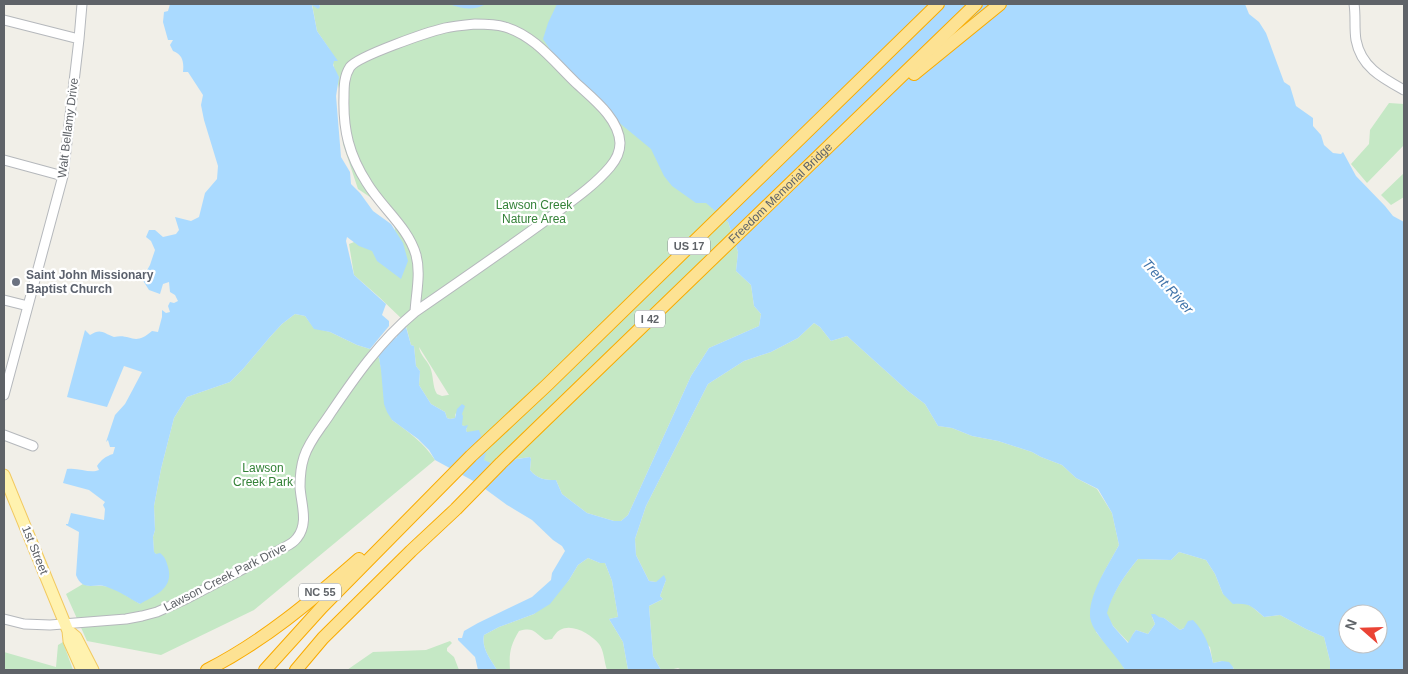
<svg xmlns="http://www.w3.org/2000/svg" width="1408" height="674" font-family="Helvetica,sans-serif">
<style>
.green{fill:#c5e8c5;fill-rule:evenodd}
.water{fill:#aadaff;fill-rule:evenodd}
.lines{fill:none;stroke-linecap:round;stroke-linejoin:round}
.minor-casing{stroke:#b5b8bc;stroke-width:11}
.major-casing{stroke:#f2c960;stroke-width:13}
.highway-casing{stroke:#f9ab00;stroke-width:14}
.minor{stroke:#fff;stroke-width:9}
.major{stroke:#fff2af;stroke-width:11}
.highway{stroke:#fde293;stroke-width:12}
.worship-dot{fill:#6b7280;stroke:#fff;stroke-width:2}
.labels{text-anchor:middle;dominant-baseline:central;stroke-width:4.5;stroke-linejoin:round;paint-order:stroke}
.shield{fill:#fff;stroke:#8f9295;stroke-width:1}
.shield-label{font-size:11px;font-weight:bold;fill:#5f6368}
.street-label{font-size:12px;fill:#5f6368;stroke:#fff}
.park-label{font-size:12px;fill:#348238;stroke:#fff}
.worship-label{font-size:12px;font-weight:bold;fill:#5b616d;stroke:#fff;text-anchor:start}
.water-label{font-size:14px;font-style:italic;fill:#4174aa;stroke:#fff}
</style>
<rect width="100%" height="100%" fill="#f1efe8"/>
<path class="green" d="M312 4 320 7 319 4H563L728 222 738 252 736 271 751 285 754 306 761 314 759 326 709 348 691 376 628 515 621 521H614L587 513 562 494 556 480C545 480 537 479 530 470L531 459 530 457 490 463 483 460 474 432H467L466 430 467 427 461 425 455 413V418L450 419 447 418 445 412 431 404 419 385 420 371 416 366 414 346 411 345 406 326 403 320 379 297 354 275 349 244 362 239 389 242 395 229 388 209 358 189 343 144 339 89 330 50 317 31ZM419 347 449 395H448L442 396 437 394C432 386 434 376 430 367 427 360 420 355 419 347Z
M1389 103 1404 104V145L1367 183 1351 164 1369 144 1370 130Z
M1404 173V197L1391 205 1381 195Z
M295 314 305 316 314 328 330 332 357 345 370 349 379 358 392 420C409 432 424 443 435 460L254 610 161 655 87 641 66 594 83 584C90 587 95 585 103 586 114 586 130 598 140 604L156 554 154 553 153 537 155 530 154 506 161 469 174 418 187 397 230 382 243 369 270 337 282 324Z
M814 323 820 327 831 341 847 336 908 391 925 404 938 426 952 428 972 436 998 441 1032 452 1041 457 1062 465 1076 478 1097 489 1112 513 1119 545 1103 574 1094 595 1096 632 1120 661 1125 670H682L678 668 669 670H661L653 656 649 606 663 599 660 596 666 580 656 582 649 581 636 555 635 539 646 506 708 384 744 361 771 352 798 338Z
M1179 552 1206 560 1215 574 1223 594 1251 606 1264 617 1280 615 1306 629 1324 637 1330 661V670H1234L1233 667 1222 661 1213 663 1210 647 1184 628 1180 630 1164 618 1152 617 1155 624 1148 634 1136 630 1133 634 1129 643 1113 626 1106 613C1113 592 1124 576 1138 559L1171 560Z
M588 558 600 563H605L612 581 618 617 609 619 623 642 628 670H607C604 662 604 650 599 644 591 634 572 623 560 630 556 632 554 636 552 639L545 640C534 632 534 627 519 631 510 646 509 653 510 670H497C491 660 481 648 484 635L499 627 534 614 569 580 578 565Z
M450 641 452 643 447 648V651L454 657 459 670H347L373 652 426 650Z
M63 642 73 670H4V652L56 667 58 645Z"/>
<path class="water" d="M170 4H319L320 7 318 9 312 5 317 31 338 61H334L333 65 339 77 336 96 341 157 350 172 351 184 360 193 373 211 391 224 403 243 408 261 401 279 377 261 372 251 359 246 347 237 346 241 354 275 386 304 382 315 389 321V326L370 349 357 345 330 332 314 329 305 316 295 314 282 324 270 337 243 369 230 382 187 397 174 418 161 469 154 506 155 530 153 537 154 552 156 554 160 553C165 557 166 560 168 567 174 588 156 595 140 604 129 598 119 591 107 587 95 582 83 593 76 575L79 532 66 525V524H68L71 513 104 520 105 509 103 505 105 502 89 490 63 483 67 469C78 467 90 474 99 470L97 466C101 460 106 456 113 454L115 447H110L108 440 106 442 115 415 125 404 132 391 142 372 124 366 107 407 67 397 85 330 90 335C101 328 103 333 114 337 131 333 134 347 152 331L158 332 162 317V310L166 313 170 312 168 306 170 302 174 303 178 301 175 295 170 292 169 282 163 284 160 294 149 290 142 279 150 265 155 250 151 241 146 237 149 230H155L163 237 176 234 179 230 175 217 191 221 199 217 205 193 217 179 218 166 204 120 201 105 203 95 188 72H183C184 62 183 55 173 51L170 45 173 40H168L163 22 164 12 168 11Z
M449 4H486C474 11 462 9 449 4Z
M557 4H1245L1249 14 1259 22 1266 33 1284 82 1290 86 1296 106 1313 118V126L1321 135 1324 145 1333 153 1341 154 1343 152 1356 176 1385 206 1393 216 1404 222V670H1330V661L1324 637 1306 629 1280 615 1264 617C1251 606 1250 603 1233 604L1223 594 1215 574 1206 560 1179 552 1171 560 1138 559C1124 576 1113 592 1107 613L1113 626 1128 643 1133 634 1136 630 1148 634 1155 624 1151 614H1155L1159 617 1164 618 1180 630 1184 628 1188 621 1193 620C1205 632 1210 647 1213 663L1222 661 1229 662 1233 667 1234 670H1125C1117 657 1106 646 1097 633 1094 629 1090 621 1090 616 1089 593 1109 564 1119 545L1112 513 1098 489 1076 478 1062 465 1041 457 1032 452 998 441 972 436 952 428 938 426 925 404 908 391 847 336 831 341 820 327 814 323 798 338 771 352 744 361 708 384 646 506 635 539 636 555 649 581 656 582 664 575 666 580 660 596 663 599 649 606 653 656 661 670H628L623 642 609 619 618 617 612 581 605 563H600L588 558 578 565 569 580 550 604 534 614 499 627 484 635C481 648 491 660 497 670H478L475 657 458 640V638H462L464 631 478 623 532 597 551 580 552 573 565 551 562 546 553 540 532 520 507 505 477 483 435 460 429 450 418 439 392 420 387 412 384 404 381 370 379 358 376 354 391 340 397 337V331L402 330 406 327 411 345 414 346 416 366 420 371 419 385 431 404 445 412 447 418 450 419 455 418 457 409 462 404 465 406 462 414 463 416 462 425 464 426 468 425 466 430 467 432 479 430 486 452 484 460 491 463 530 457 531 459 530 470C537 479 545 480 556 480L562 494 587 513 614 521H621L628 515 691 376 709 348 759 326 761 314 754 306 751 285 736 271 738 252 728 222 706 203H696L672 186 664 176 651 149 605 111 583 83 551 51 543 39 548 23ZM1348 614H1378V644H1348Z"/>
<g class="lines">
<defs>
<path id="minor" d="M1354 4C1356 16 1354 28 1356 40 1361 67 1382 78 1404 90
M4 20 79 39
M475 24C485 24 495 24 505 27 534 35 555 63 576 83 592 98 619 118 620 143 620 152 616 160 610 167 593 187 570 202 549 218 505 250 460 281 415 312 416 294 421 273 416 255 408 227 382 208 367 183 349 155 343 130 344 97 344 87 344 76 350 67 358 56 428 32 445 28 454 26 465 25 475 24Z
M4 160 63 176
M4 300 28 306
M4 395 63 176 79 39 82 4
M4 435 33 446
M4 619 24 624 50 625 126 619 142 616 157 612 186 599 285 547C289 545 294 542 297 538 309 523 301 504 300 487 300 477 301 466 304 457 309 441 321 428 330 414 355 377 380 341 415 312"/>
<path id="major" d="M4 475 68 631 69 641 82 670
M70 632 76 637 93 670"/>
<g id="highway">
<path d="M914 74 1000 4"/>
<path d="M207 670C264 641 311 601 359 559"/>
<path d="M265 670 322 607 471 456 547 385 938 4"/>
<path id="s1" d="M296 670 323 638 411 551 456 509 501 463 976 4"/>
</g>
</defs>
<use href="#minor" class="minor-casing"/>
<use href="#major" class="major-casing"/>
<use href="#highway" class="highway-casing"/>
<use href="#minor" class="minor"/>
<use href="#major" class="major"/>
<use href="#highway" class="highway"/>
</g>
<circle class="worship-dot" cx="16" cy="282" r="5"/>
<g class="labels">
<g class="shield">
<rect x="668" y="237.5" width="42" height="17" rx="4"/>
<rect x="635" y="310.5" width="30" height="17" rx="4"/>
<rect x="299" y="583.5" width="42" height="17" rx="4"/>
</g>
<g class="shield-label">
<text x="689" y="246">US 17</text>
<text x="650" y="319">I 42</text>
<text x="320" y="592">NC 55</text>
</g>
<g class="street-label">
<text transform="translate(68 128) rotate(-83)">Walt Bellamy Drive</text>
<text stroke="none"><textPath href="#s1" startOffset="680">Freedom Memorial Bridge</textPath></text>
<text transform="translate(35 550) rotate(68)">1st Street</text>
<text transform="translate(225 577) rotate(-27)">Lawson Creek Park Drive</text>
</g>
<g class="park-label">
<text x="534" y="205">Lawson Creek<tspan x="534" dy="14">Nature Area</tspan></text>
<text x="263" y="468">Lawson<tspan x="263" dy="14">Creek Park</tspan></text>
</g>
<g class="worship-label">
<text x="26" y="275">Saint John Missionary<tspan x="26" dy="14">Baptist Church</tspan></text>
</g>
<g class="water-label">
<text transform="translate(1168 286) rotate(48)">Trent River</text>
</g>
</g>
<rect width="1408" height="674" fill="none" stroke="#5f6368" stroke-width="10"/>
<g transform="translate(1363 629) rotate(290)"><circle r="24" fill="#ffffff" stroke="#bfc1c3"/>
<path d="M0-4L9 19L0 12L-9 19Z" fill="#ea4335"/>
<text y="-8" font-size="14" font-weight="bold" text-anchor="middle" fill="#5f6368">N</text>
</g>
</svg>
